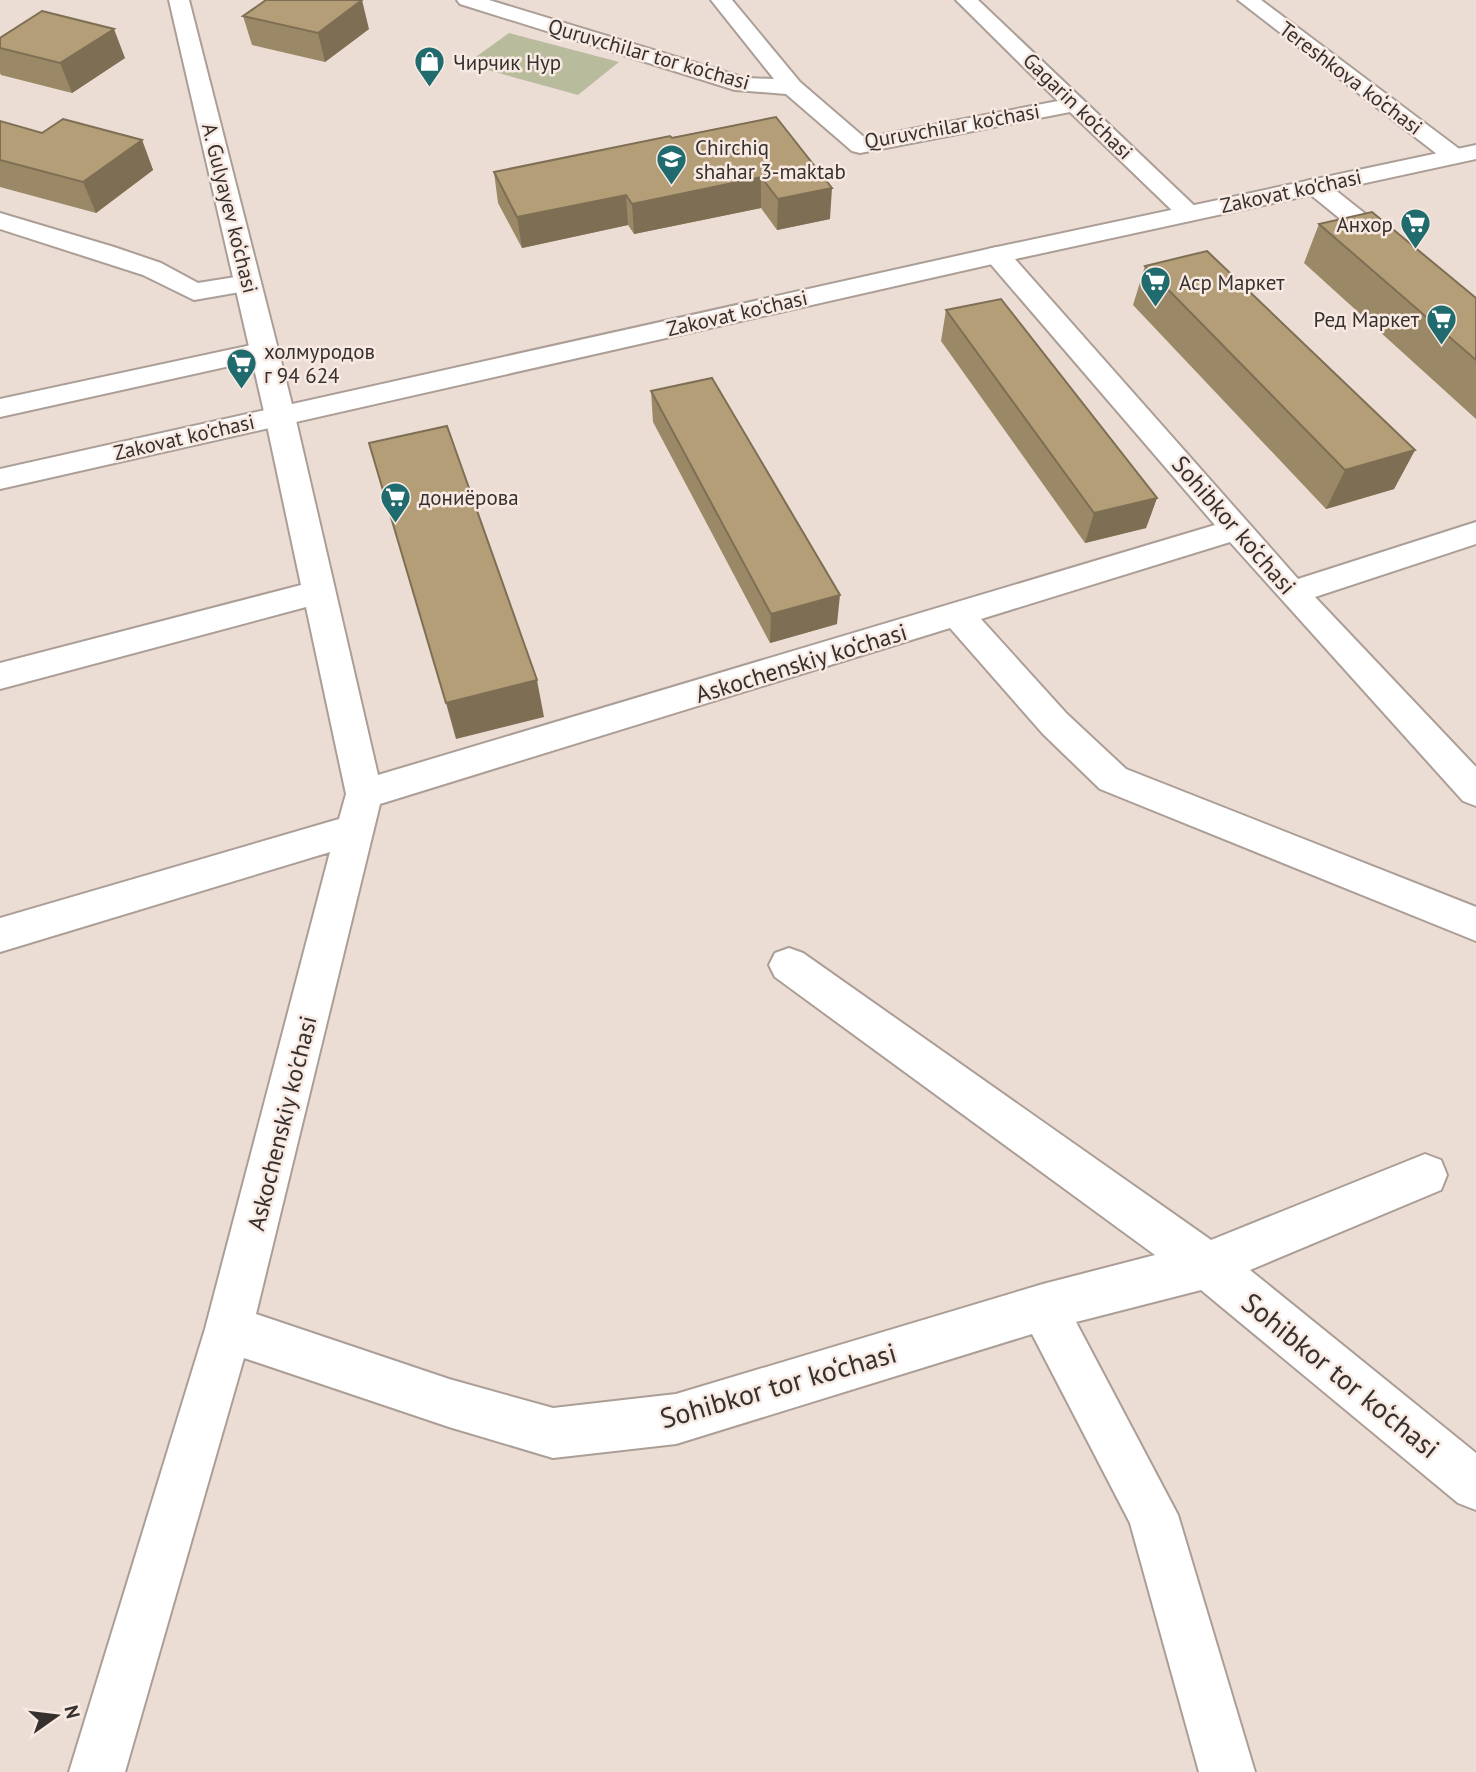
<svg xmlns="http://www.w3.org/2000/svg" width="1476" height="1772" font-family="'PT Sans',sans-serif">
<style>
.green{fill:#b9bb9d}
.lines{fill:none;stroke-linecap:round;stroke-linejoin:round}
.minor-casing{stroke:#ab9e96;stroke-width:4}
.tertiary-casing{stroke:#ab9e96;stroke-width:4}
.secondary-casing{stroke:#ab9e96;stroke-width:4}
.minor{fill:#fff;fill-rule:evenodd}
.tertiary{fill:#fff;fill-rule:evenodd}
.secondary{fill:#fff;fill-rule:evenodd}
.wall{fill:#9b8867}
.shaded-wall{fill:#7e6f54}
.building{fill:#b49e78;stroke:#7e6f54;stroke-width:2}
.labels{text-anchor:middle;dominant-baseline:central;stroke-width:5;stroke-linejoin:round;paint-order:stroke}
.far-street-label{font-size:21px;fill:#36312e;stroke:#f8eae2}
.far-poi-label{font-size:21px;fill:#36312e;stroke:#f8eae2;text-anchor:start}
.street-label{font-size:24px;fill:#36312e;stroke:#f8eae2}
.near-street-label{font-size:28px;fill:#36312e;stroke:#f8eae2}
</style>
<rect width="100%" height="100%" fill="#ebddd4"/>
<path class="green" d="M509 33 619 62 578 95 466 64Z"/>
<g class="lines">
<defs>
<path id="minor" d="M457 0H489L745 78 774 79 711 0H732L800 82 865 138 1058 101 956 0H978L1202 213 1198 218 1189 221 1180 218 1070 112 860 153 852 151 786 94 735 90 460 4Z
M1238 0H1261L1462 151 1466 156 1462 161 1454 163 1446 161Z
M1315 179 1324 181 1476 302V323L1466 321 1306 191 1303 186 1306 181Z
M0 213 114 247 161 263 198 283 248 275 257 277 261 283 257 289 194 300 143 275 0 229Z
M997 247 1006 249 1298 579 1476 522V544L1315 597 1476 767V806L1463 801 1230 542 981 619 1067 714 1126 769 1476 907V941L1100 789 1043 734 950 628 380 804 256 1314 449 1379 553 1408 676 1394 1043 1284 1155 1255 775 977 769 965 775 953 789 948 803 953 1211 1240 1425 1154 1441 1160 1447 1175 1441 1190 1250 1270 1476 1453V1510L1458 1503 1201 1290 1076 1322 1178 1515 1255 1772H1199L1130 1523 1032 1334 676 1444 553 1458 449 1427 244 1358 125 1772H69L205 1329 330 852 0 952V918L339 819 346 794 306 607 0 689V663L301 585 265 416 270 409 280 407 290 409 295 416 378 775 1215 525 988 261 984 255 988 249Z
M265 342 275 344 279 350 275 356 0 417V399Z"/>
<path id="tertiary" d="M169 0H189L295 416 290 423 280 425 270 423 265 416Z"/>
<path id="secondary" d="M1476 145V159L997 263 0 489V469L997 247Z"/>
</defs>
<use href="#minor" class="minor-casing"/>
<use href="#tertiary" class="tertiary-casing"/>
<use href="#secondary" class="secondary-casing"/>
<use href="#minor" class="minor"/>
<use href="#tertiary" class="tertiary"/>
<use href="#secondary" class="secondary"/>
</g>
<path class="wall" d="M243 16 369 29 325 62 252 45Z
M0 38 125 58 72 93 1 75 0 73Z
M776 117 830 219 777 230 761 208 634 234 628 225 522 248 498 203 494 172Z
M0 121 42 133 142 140 153 170 96 213 0 187Z
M1319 224 1476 298V419L1304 263Z
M1145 266 1415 450 1394 489 1326 509 1133 305Z
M946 310 1157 498 1146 528 1085 543 941 341Z
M651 391 837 624 770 643 653 422Z"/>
<path class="shaded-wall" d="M362 0 369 29 325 62 318 33Z
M114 29 125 58 72 93 60 63Z
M142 140 153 170 96 213 83 182Z
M761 177V208L634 234 632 204Z
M832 188 830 219 777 230 778 199Z
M626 195 628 225 522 248 517 217Z
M1415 450 1394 489 1326 509 1345 470Z
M1157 498 1146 528 1085 543 1094 513Z
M840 595 837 624 770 643 771 614Z
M537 680 544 717 456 739 446 703Z"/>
<path class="building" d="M266 0H362L318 33 243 16Z
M42 11 114 29 60 63 0 48V38Z
M776 117 832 188 778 199 761 177 632 204 626 195 517 217 494 172 670 136 672 138Z
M63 119 142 140 83 182 0 160V121L42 133Z
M1372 212 1476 298V360L1319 224Z
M1207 251 1415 450 1345 470 1145 266Z
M1001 299 1157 498 1094 513 946 310Z
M712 378 840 595 771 614 651 391Z
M447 426 537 680 446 703 369 443Z"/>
<defs>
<symbol id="shop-pin" viewBox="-11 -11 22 30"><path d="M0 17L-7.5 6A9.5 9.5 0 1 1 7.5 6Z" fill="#1f6b6d" stroke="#f8eae2"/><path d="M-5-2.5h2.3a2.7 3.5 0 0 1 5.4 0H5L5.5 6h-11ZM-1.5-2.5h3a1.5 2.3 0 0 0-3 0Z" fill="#fff"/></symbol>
<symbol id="school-pin" viewBox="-11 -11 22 30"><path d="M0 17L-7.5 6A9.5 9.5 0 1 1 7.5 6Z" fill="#1f6b6d" stroke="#f8eae2"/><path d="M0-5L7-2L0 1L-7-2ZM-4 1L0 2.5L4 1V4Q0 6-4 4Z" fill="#fff"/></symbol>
<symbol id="supermarket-pin" viewBox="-11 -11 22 30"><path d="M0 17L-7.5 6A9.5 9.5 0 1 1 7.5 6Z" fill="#1f6b6d" stroke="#f8eae2"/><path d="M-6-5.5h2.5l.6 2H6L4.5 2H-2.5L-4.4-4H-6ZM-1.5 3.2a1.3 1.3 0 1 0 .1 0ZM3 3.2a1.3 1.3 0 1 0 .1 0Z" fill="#fff"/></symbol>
</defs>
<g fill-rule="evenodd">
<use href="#shop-pin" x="412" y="44" width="35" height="47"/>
<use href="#school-pin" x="654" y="142" width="35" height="47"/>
<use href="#supermarket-pin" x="1398" y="206" width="35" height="47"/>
<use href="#supermarket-pin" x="1138" y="264" width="35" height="47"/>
<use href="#supermarket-pin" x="1424" y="302" width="35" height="47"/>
<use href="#supermarket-pin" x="224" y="346" width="35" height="47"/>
<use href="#supermarket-pin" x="378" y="480" width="35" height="47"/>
</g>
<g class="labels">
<g class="far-street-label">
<text transform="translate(649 54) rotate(16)">Quruvchilar tor ko‘chasi</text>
<text transform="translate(1351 78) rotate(37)">Tereshkova ko‘chasi</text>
<text transform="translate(1078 106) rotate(44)">Gagarin ko‘chasi</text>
<text transform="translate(952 126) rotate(-10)">Quruvchilar ko‘chasi</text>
<text transform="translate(1291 191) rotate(-12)">Zakovat ko'chasi</text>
<text transform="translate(230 208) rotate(76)">A. Gulyayev ko‘chasi</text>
<text transform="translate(737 313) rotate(-13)">Zakovat ko'chasi</text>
<text transform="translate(184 437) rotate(-13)">Zakovat ko'chasi</text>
</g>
<g class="far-poi-label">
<text x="453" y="62">Чирчик Нур</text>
<text x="695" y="147">Chirchiq<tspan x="695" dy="24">shahar 3-maktab</tspan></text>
<text x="1393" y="224" text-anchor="end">Анхор</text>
<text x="1179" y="282">Аср Маркет</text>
<text x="1419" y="319" text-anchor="end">Ред Маркет</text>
<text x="264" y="351">холмуродов<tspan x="264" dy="24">г 94 624</tspan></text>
<text x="419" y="497">дониёрова</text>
</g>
<g class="street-label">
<text transform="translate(1234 525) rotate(49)">Sohibkor ko‘chasi</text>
<text transform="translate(801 663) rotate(-17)">Askochenskiy ko‘chasi</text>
<text transform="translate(282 1123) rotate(-76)">Askochenskiy ko'chasi</text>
</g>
<g class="near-street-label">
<text transform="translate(1341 1375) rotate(39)">Sohibkor tor ko‘chasi</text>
<text transform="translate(778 1385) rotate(-16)">Sohibkor tor ko‘chasi</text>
</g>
</g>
<g transform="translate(56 1716) rotate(76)" stroke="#f8eae2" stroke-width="5" paint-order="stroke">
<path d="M0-5L12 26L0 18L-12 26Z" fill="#36312e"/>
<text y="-10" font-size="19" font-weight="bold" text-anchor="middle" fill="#36312e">N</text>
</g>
</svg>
